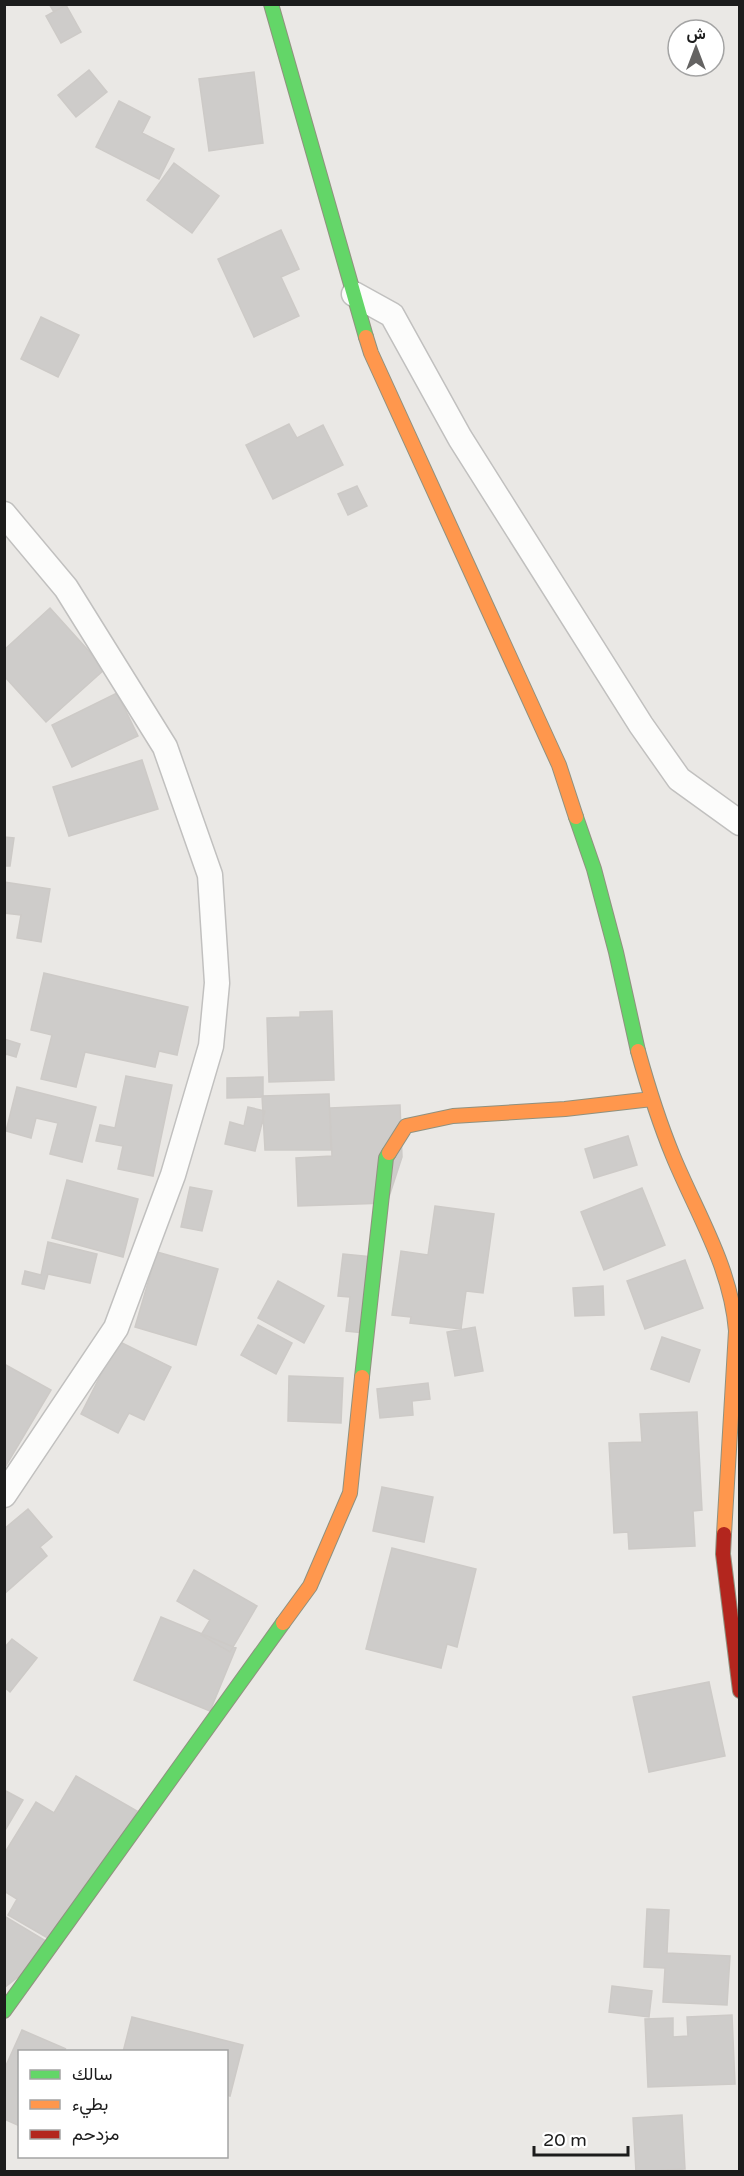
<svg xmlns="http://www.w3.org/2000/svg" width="744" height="2176" font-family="'Varela Round',Vazirmatn,sans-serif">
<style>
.building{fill:#ceccca;stroke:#cdcac7;stroke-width:1.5}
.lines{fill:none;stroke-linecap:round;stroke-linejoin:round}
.street-casing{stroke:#c1c0bf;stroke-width:27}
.fast-casing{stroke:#90917f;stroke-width:16}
.slow-casing{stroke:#90917f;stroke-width:16}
.jam-casing{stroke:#90917f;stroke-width:16}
.street{stroke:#fcfcfb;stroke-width:24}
.fast{stroke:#63d668;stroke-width:14}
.slow{stroke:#ff974d;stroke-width:14}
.jam{stroke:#b3261e;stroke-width:14}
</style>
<rect width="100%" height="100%" fill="#eae8e5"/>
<path class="building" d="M49 4H66L54 12Z
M66 5 81 32 61 43 46 16Z
M89 70 107 92 76 117 58 95Z
M254 72 263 143 209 151 199 79Z
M119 101 150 117 142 133 174 149 159 179 96 147Z
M174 163 219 196 192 233 147 200Z
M281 230 299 269 281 277 299 316 254 337 218 259Z
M41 317 79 335 58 377 21 359Z
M289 424 297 438 323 425 343 465 273 499 246 445Z
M357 486 367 506 348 515 338 494Z
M50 608 105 669 46 722 4 676V650Z
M117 693 138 736 72 767 52 725Z
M142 760 158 809 69 836 53 787Z
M4 837 14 838 10 866H4Z
M4 882 50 889 41 942 17 938 21 915 4 913Z
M44 973 188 1007 177 1055 159 1051 155 1067 85 1052 76 1087 41 1079 52 1035 31 1030Z
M332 1011 334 1080 269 1082 267 1018 300 1017V1012Z
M4 1039 20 1044 16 1057 6 1054 4 1059Z
M126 1076 172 1085 153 1176 118 1169 123 1146 96 1141 100 1125 115 1128Z
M263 1077V1097L227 1098V1078Z
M17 1087 96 1107 82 1162 50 1154 58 1123 36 1118 31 1138 6 1131Z
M329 1094 331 1150H265L262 1096Z
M400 1105 402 1157 387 1203 298 1206 296 1158 332 1156 330 1108Z
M248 1107 265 1111 255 1151 225 1144 230 1122 244 1126Z
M628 1136 637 1165 594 1178 585 1149Z
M67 1180 138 1199 123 1257 52 1238Z
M190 1187 212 1191 202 1231 181 1227Z
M642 1188 665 1245 604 1270 581 1212Z
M435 1206 494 1214 483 1293 466 1291 461 1329 410 1323 411 1317 392 1315 401 1251 428 1255Z
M48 1242 97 1254 90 1283 48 1274 44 1289 22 1284 25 1271 41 1275Z
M157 1252 218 1269 196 1345 135 1327Z
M343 1254 373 1257 364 1333 346 1331 350 1297 338 1296Z
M685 1260 703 1308 645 1329 627 1281Z
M278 1281 324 1306 304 1343 258 1318Z
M603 1286 604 1315 575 1316 573 1288Z
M258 1325 292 1343 276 1374 241 1355Z
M475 1327 483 1371 455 1376 447 1332Z
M662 1337 700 1350 689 1382 651 1369Z
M118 1341 171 1367 144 1420 129 1413 118 1433 81 1414Z
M4 1364 51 1390 4 1469Z
M289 1376 343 1378 341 1423 288 1421Z
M428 1383 430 1399 412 1401 413 1415 380 1418 377 1389Z
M697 1412 702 1510 693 1511 695 1546 629 1549 628 1532 614 1533 609 1443 642 1442 640 1414Z
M382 1487 433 1497 424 1542 373 1531Z
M28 1509 52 1537 40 1547 47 1556 4 1594V1529Z
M392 1548 476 1569 457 1647 447 1644 441 1668 366 1649Z
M194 1570 257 1606 230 1652 201 1635 210 1620 177 1601Z
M161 1617 236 1648 210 1711 134 1680Z
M12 1639 37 1658 10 1692 4 1687V1648Z
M709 1682 725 1756 649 1772 633 1697Z
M76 1776 137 1811 58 1944 8 1915 17 1899 4 1891V1854L36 1802 54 1813Z
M4 1790 23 1800 4 1832Z
M647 1909 669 1910 667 1953 730 1956 727 2005 663 2002 665 1968 644 1967Z
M4 1916 56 1947 4 1988Z
M612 1986 652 1991 649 2017 609 2012Z
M732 2015 735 2084 648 2087 645 2019 673 2018V2037L688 2036 687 2017Z
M132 2017 243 2045 230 2096 226 2095V2052H123Z
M22 2030 66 2049 20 2052V2126L4 2119V2070Z
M682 2115 685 2169 636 2172 633 2118Z"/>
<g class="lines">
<defs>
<path id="street" d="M354 294 392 315 460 438 641 725 679 779 740 823
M4 514 66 588 165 747 210 875 217 983 211 1046 173 1175 116 1328 4 1495"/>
<path id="fast" d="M271 4 366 337
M576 817 594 869 616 952 638 1051
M362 1377 386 1158 389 1153
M4 2011 283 1623"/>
<path id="slow" d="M366 337 371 353 559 765 576 817
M638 1051C648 1087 659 1122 673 1156 697 1214 731 1267 736 1331L724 1534
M389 1153 406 1126 453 1116 565 1109 652 1099
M283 1623 310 1586 350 1493 362 1377"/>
<path id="jam" d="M724 1534 723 1554 740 1691"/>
</defs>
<use href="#street" class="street-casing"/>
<use href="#fast" class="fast-casing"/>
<use href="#slow" class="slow-casing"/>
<use href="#jam" class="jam-casing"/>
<use href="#street" class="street"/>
<use href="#fast" class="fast"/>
<use href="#slow" class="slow"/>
<use href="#jam" class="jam"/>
</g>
<rect width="744" height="2176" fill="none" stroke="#1c1c1c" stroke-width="12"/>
<rect x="18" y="2050" width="210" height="108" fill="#ffffff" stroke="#a4a4a4" stroke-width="1.5"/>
<rect x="30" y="2070" width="30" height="9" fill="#63d668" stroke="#a4a4a4" stroke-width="1.5"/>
<text x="72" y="2080" font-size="18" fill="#1c1c1c">سالك</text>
<rect x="30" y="2100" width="30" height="9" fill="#ff974d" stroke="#a4a4a4" stroke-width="1.5"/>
<text x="72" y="2110" font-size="18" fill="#1c1c1c">بطيء</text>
<rect x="30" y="2130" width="30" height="9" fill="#b3261e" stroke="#a4a4a4" stroke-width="1.5"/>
<text x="72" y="2140" font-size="18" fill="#1c1c1c">مزدحم</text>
<g transform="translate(696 48)"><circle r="28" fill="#ffffff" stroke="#a4a4a4" stroke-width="1.5"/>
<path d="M0-4.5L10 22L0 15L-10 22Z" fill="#646362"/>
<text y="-9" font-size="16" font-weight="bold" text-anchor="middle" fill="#1c1c1c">ش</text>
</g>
<path d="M534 2146v9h94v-9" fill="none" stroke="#1c1c1c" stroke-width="3"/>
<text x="543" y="2146" font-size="18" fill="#1c1c1c" stroke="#ffffff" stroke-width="4.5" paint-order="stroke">20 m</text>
</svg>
